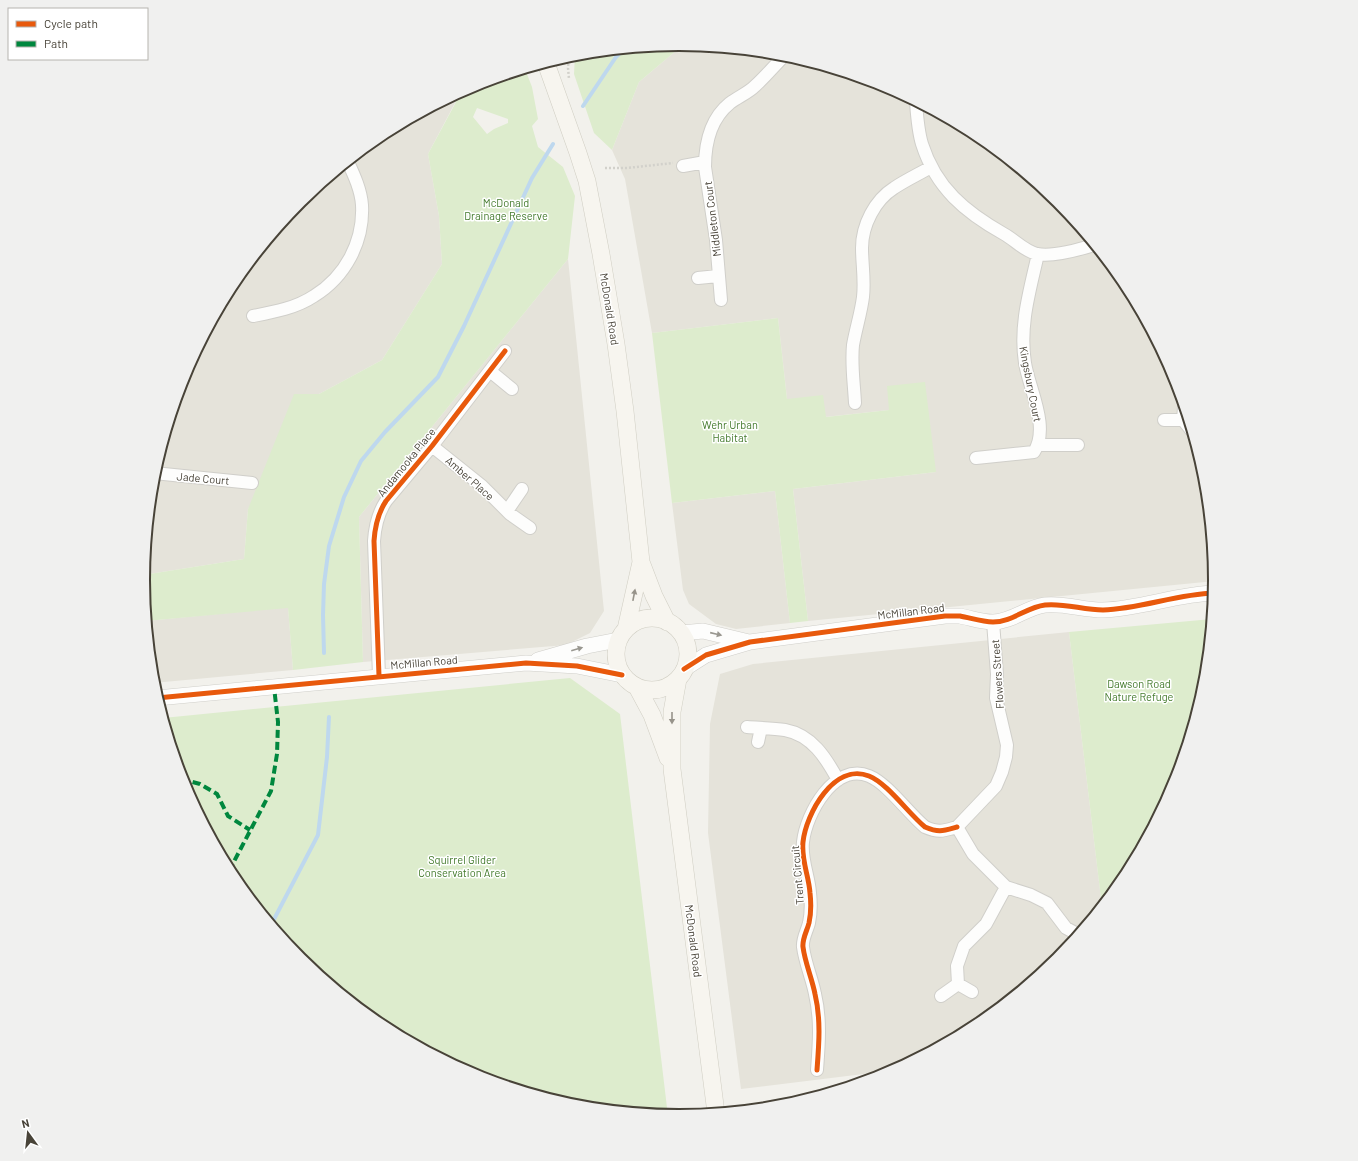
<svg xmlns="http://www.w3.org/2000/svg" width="1358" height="1161" font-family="Barlow,sans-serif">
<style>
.residential{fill:#e5e3da}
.green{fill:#ddeccd;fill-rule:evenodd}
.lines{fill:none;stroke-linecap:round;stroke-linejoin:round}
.stream{stroke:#bed8ee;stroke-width:4}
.minor-casing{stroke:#d0cfca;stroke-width:14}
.tertiary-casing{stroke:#d0cfca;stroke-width:16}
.secondary-casing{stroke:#d0cec3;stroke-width:18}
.path{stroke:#d2d1cb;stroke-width:2.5;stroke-dasharray:2 2;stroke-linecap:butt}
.minor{stroke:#fdfdfc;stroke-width:12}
.tertiary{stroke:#fdfdfc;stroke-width:15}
.secondary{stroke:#f7f5ef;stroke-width:17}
.quiet{stroke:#00873e;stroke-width:4;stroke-dasharray:8 4;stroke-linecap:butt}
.cycleway-casing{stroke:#fff;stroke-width:8}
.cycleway{stroke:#e8590c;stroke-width:5}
.oneway{fill:#97938a}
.oneway2{fill:#999790}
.labels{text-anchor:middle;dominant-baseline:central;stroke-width:3;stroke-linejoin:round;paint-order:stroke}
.park-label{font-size:11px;fill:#437a2c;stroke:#fff}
.street-label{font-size:11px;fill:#484338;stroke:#fff}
.rim{fill:none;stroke:#484338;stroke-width:2}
</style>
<rect width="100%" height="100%" fill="#f2f1ec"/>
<path class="residential" d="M684 44 784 54 885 85 977 135 1059 201 1125 283 1175 375 1205 476 1215 581 808 621 793 489 936 472 889 410 825 417 787 399 778 318 652 333 625 179 612 150 639 82Z
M449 98 456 101 428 154 439 216 442 264 382 360 319 394 248 509 244 559 143 575 153 476 183 375 233 282 300 201 381 134Z
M568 259 604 611 590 633 566 645 363 662 359 517Z
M775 491 790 623 736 629 716 624 689 604 683 590 672 503Z
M288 607 293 670 153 683 146 621Z
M1069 632 1102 907 1058 960 977 1027 896 1070 741 1089 708 833 710 724 720 674 753 664Z"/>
<path class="green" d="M679 44H684L639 82 612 150 594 133 574 74 575 54Z
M525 69 532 87 538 119 532 126 538 147 563 167 575 196 568 259 359 517 363 662 293 670 288 608 146 621 143 580V575L244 559 248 509 294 394H319L382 360 442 264 439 216 428 154 456 102 449 98 474 85ZM477 108 508 119V123L494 129 487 134 473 117Z
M778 318 787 399 823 395 826 417 889 410 887 386 925 382 936 472 793 489 808 621 790 623 775 491 672 503 652 333Z
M1212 619 1205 685 1175 786 1125 879 1102 907 1069 632Z
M570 678 620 714 668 1116 574 1107 473 1076 381 1026 299 960 233 878 183 786 163 718Z"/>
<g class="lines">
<path class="stream" d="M583 106 616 57 623 50
M324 653 323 615 324 584 329 546 344 497 361 461 385 432 438 377 464 326 532 178 553 144
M271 925 318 835 327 757 329 717"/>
<defs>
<path id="minor" d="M916 102C917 116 918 131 922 144 936 188 965 212 1004 234 1015 240 1024 251 1037 254 1054 257 1078 250 1094 245
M683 166 705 162
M698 278 718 276
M721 300 716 240 705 167C705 143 710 119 730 103 738 97 748 93 755 86 766 76 775 65 785 55
M253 316C274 312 296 308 314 296 345 277 364 242 362 205 361 190 354 175 348 162
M490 371 512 389
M855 403C854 383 851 364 853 345 856 328 861 313 863 297 865 280 862 264 862 248 862 225 875 200 894 188 906 180 919 174 931 167
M1184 407 1183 420 1191 430
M1164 420H1183
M1038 445H1078
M432 446 482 486 510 514 530 528
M976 458 1034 452C1050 427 1029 389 1025 363 1019 325 1030 290 1038 254
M154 473 252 483
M507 511 522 489
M379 676 374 541C375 526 378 513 386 501L432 446 505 351
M747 727C760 728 773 728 785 730 812 735 826 758 838 780
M758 742 761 728
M957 827 996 786 1002 772 1006 757 1007 745 996 698 997 674 993 622
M957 827 973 854 1006 887 1031 895 1047 903 1066 928 1079 935
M958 984 972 992
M941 996 958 984 957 966 964 946 986 924 1006 887
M817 1070C819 1044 821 1019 815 994 812 978 805 963 803 947 802 939 807 931 809 923 811 914 811 902 810 893 809 876 801 860 803 842 806 814 834 762 869 776 887 783 909 814 925 827 939 833 943 831 957 827"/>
<path id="tertiary" d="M681 633 703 631 749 642
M538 660 587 646 618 640
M684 669 706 655 750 642 945 616C950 616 955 616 960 616 971 618 982 622 993 622 1012 622 1027 607 1045 605 1065 603 1083 610 1103 610 1140 609 1177 594 1214 593
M157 698 526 663 577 666 622 675"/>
<path id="secondary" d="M546 63 578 153 587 181 601 254 616 344 625 411 641 562 626 629
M641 562 654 596 667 622
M616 654a36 36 0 1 1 72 0a36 36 0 1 1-72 0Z
M678 679 672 712V769L716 1113
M637 687 652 715 668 758"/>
</defs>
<use href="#minor" class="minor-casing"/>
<use href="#tertiary" class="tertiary-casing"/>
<use href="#secondary" class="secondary-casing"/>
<path class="path" d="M569 56 568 68 569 79
M605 168H627L673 163"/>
<use href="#minor" class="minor"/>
<use href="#tertiary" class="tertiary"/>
<use href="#secondary" class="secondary"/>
<path class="quiet" d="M181 779 200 784 217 794 228 816 250 830
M229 871 271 791 277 754 278 722 274 687"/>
<defs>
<path id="cycleway" d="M684 669 706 655 750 642 945 616C950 616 955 616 960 616 971 618 982 622 993 622 1012 622 1027 607 1045 605 1065 603 1083 610 1103 610 1140 609 1177 594 1214 593
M379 676 374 541C375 526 378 513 386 501L432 446 505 351
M157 698 526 663 577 666 622 675
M817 1070C819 1044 821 1019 815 994 812 978 805 963 803 947 802 939 807 931 809 923 811 914 811 902 810 893 809 876 801 860 803 842 806 814 834 762 869 776 887 783 909 814 925 827 939 833 943 831 957 827"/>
</defs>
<use href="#cycleway" class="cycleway-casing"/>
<use href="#cycleway" class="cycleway"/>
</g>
<defs><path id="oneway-solid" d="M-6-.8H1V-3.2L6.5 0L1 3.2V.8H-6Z"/></defs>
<g class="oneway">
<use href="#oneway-solid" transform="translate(634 595) rotate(-79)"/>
<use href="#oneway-solid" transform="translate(672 718) rotate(90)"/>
</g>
<g class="oneway2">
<use href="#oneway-solid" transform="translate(716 634) rotate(13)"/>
<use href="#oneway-solid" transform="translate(577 649) rotate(-16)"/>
</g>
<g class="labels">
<g class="park-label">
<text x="506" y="202">McDonald<tspan x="506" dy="13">Drainage Reserve</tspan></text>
<text x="730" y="424">Wehr Urban<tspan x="730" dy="13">Habitat</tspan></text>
<text x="1139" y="683">Dawson Road<tspan x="1139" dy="13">Nature Refuge</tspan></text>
<text x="462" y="859">Squirrel Glider<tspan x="462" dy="13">Conservation Area</tspan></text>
</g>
<g class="street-label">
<text transform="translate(712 219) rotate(-97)">Middleton Court</text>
<text transform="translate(610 309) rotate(81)">McDonald Road</text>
<text transform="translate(1031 384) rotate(79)">Kingsbury Court</text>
<text transform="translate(406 462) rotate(-51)">Andamooka Place</text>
<text transform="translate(203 478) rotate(5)">Jade Court</text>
<text transform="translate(470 478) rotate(41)">Amber Place</text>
<text transform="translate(911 611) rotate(-7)">McMillan Road</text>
<text transform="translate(424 662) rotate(-5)">McMillan Road</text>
<text transform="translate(997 674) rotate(-94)">Flowers Street</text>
<text transform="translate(797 875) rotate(-95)">Trent Circuit</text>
<text transform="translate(694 941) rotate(83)">McDonald Road</text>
</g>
</g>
<path d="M0 0H1358V1161H0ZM150 580a529 529 0 1 1 1058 0a529 529 0 1 1-1058 0Z" fill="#f0f0ef" fill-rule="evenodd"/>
<path class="rim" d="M150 580a529 529 0 1 1 1058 0a529 529 0 1 1-1058 0Z"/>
<rect x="8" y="8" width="140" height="52" fill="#ffffff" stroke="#b6b4af"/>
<rect x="16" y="21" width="20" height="6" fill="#e8590c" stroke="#b6b4af"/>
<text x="44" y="28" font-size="12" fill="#484338">Cycle path</text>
<rect x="16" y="41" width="20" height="6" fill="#00873e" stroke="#b6b4af"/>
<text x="44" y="48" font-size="12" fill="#484338">Path</text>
<g transform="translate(28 1133) rotate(345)" stroke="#ffffff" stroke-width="3" paint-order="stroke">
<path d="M0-3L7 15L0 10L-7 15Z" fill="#484338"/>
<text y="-6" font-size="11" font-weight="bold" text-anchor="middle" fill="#484338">N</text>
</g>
</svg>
